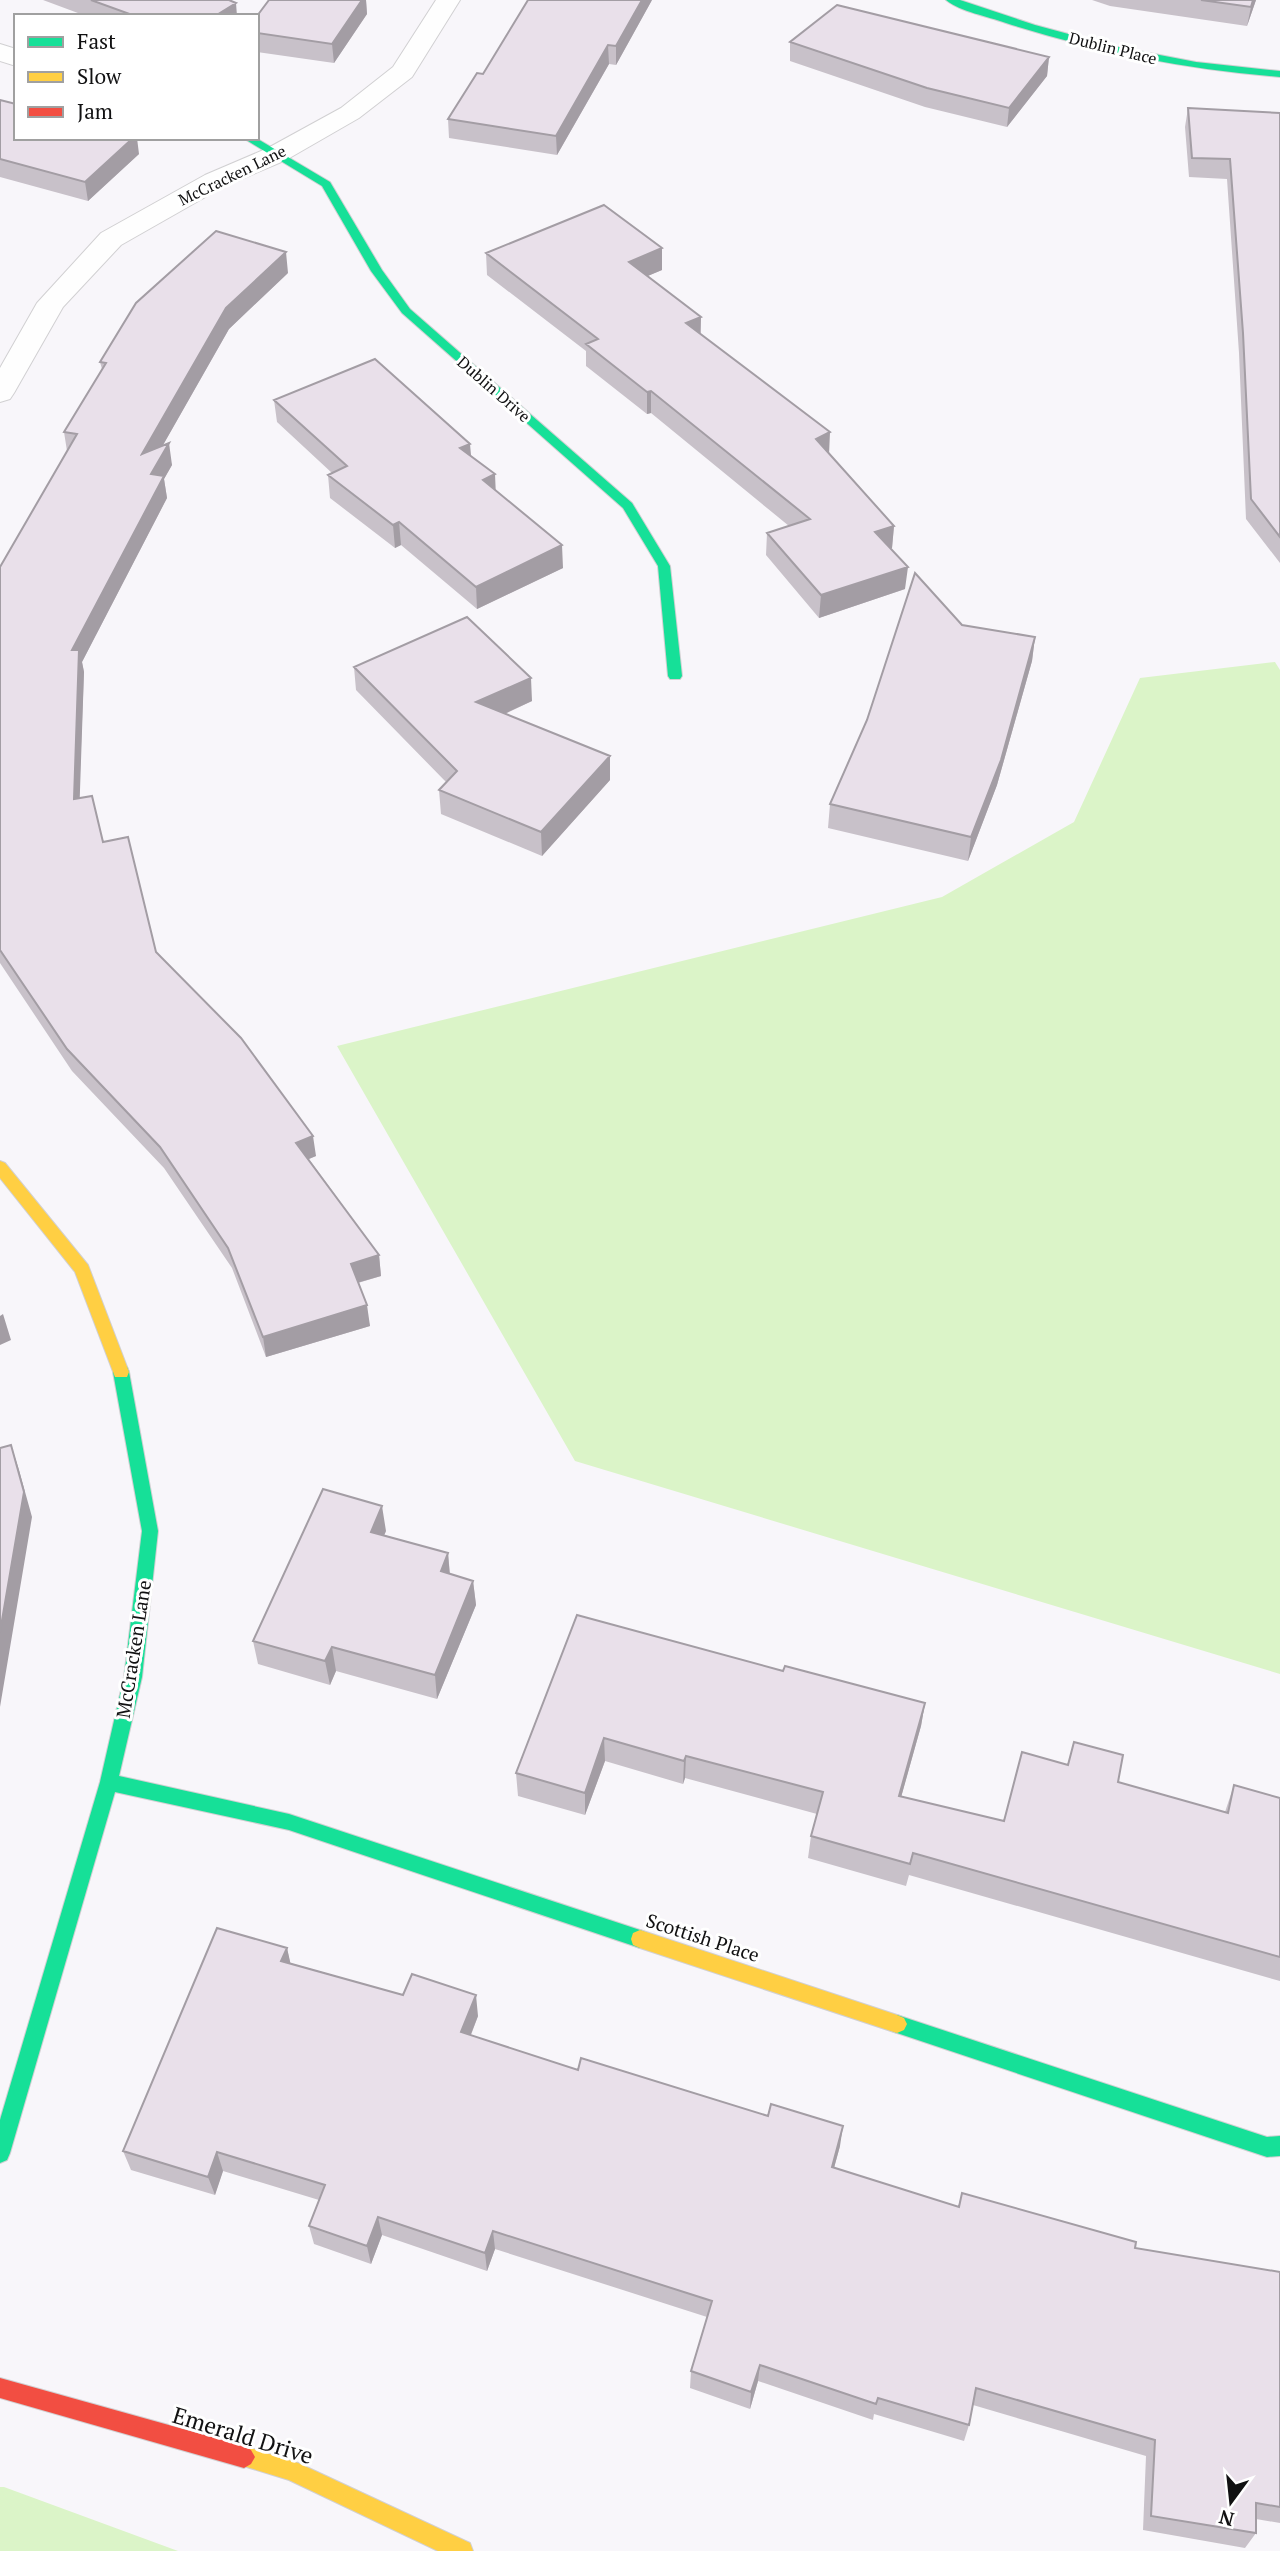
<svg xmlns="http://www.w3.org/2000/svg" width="1280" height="2551" font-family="'PT Serif',serif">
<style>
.green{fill:#dbf4c8}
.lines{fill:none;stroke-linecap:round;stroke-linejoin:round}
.street-casing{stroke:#d1d0d2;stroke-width:2}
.fast-casing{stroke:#d1d0d2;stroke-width:2}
.slow-casing{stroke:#d1d0d2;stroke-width:2}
.jam-casing{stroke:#d1d0d2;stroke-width:2}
.street{fill:#fefefe;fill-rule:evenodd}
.fast{fill:#16e098;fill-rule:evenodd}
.slow{fill:#ffcf43;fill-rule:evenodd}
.jam{fill:#f24e42;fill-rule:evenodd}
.wall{fill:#c8c1c9}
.shaded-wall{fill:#a39da4}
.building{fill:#e9e0ea;stroke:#a39da4;stroke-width:2}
.labels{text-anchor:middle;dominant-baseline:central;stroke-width:6;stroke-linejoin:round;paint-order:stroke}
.far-street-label{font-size:16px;fill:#111112;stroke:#fff}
.street-label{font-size:19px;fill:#111112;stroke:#fff}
.near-street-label{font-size:23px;fill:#111112;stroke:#fff}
</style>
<rect width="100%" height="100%" fill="#f8f6fa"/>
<path class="green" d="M1275 662 1280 670V1674L575 1461 337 1046 942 897 1074 822 1140 678Z
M0 2487H4L178 2551H0Z"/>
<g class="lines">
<defs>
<path id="street" d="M436 0H460L412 77 359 118 286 160 223 187 121 245 63 307 14 393 10 399 0 402V368L37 303 101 233 205 175 268 148 341 108 393 67Z
M0 44 16 49V66L0 61Z"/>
<path id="fast" d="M946 0H960L1035 25 1113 46 1196 62 1280 71V77C1186 69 1096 52 1006 23 987 16 961 12 946 0Z
M243 138H256L330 182 382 270 410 309 632 503 670 566 682 676 680 679H670L668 676 658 566 623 508 402 313 371 271 322 186Z
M121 1365 127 1367 129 1372 158 1531 142 1677 119 1776 289 1814 640 1930 647 1933 649 1939 647 1945 640 1948 289 1830 115 1792 10 2153 7 2160 0 2163V2120L100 1782 124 1677 142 1531 113 1372 115 1367Z
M897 2015 1267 2137 1280 2136V2156L1267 2157 897 2033 890 2030 887 2024 890 2018Z"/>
<path id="slow" d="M0 1161 5 1163 88 1265 129 1372 127 1377H115L75 1272 0 1178Z
M640 1930 897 2015 904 2018 907 2024 904 2030 897 2033 640 1948 633 1945 631 1939 633 1933Z
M244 2446 298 2463 470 2543 473 2551H438L289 2480 237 2464 233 2457 237 2450Z"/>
<path id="jam" d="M0 2378 244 2446 251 2450 255 2457 251 2464 244 2468 0 2398Z"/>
</defs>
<use href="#street" class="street-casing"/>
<use href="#fast" class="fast-casing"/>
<use href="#slow" class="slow-casing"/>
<use href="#jam" class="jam-casing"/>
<use href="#street" class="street"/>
<use href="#fast" class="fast"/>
<use href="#slow" class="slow"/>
<use href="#jam" class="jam"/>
</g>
<path class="wall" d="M43 0H229L237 16H86Z
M269 0H366L367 14 334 63 257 52V16Z
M652 0 616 65 609 64 557 155 449 138 448 119Z
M1092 0H1256L1247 26 1110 6Z
M790 42 1049 57 1047 76 1007 127 925 107 790 61Z
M0 100 139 154 88 201 0 177Z
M1188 108 1280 113V563L1246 519 1239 353 1227 179 1189 177 1185 127Z
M662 248V270L647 276 701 317V334L829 453 894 526 892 548H891L905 589 819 618 766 555 767 533 789 526 651 413 647 414 586 366V351L487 275 486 253Z
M288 273 229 329 163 445 172 465 164 479 167 498 82 662 84 672 79 798 103 842 156 952 316 1156 309 1159 379 1255 381 1276 358 1283 370 1326 266 1357 232 1268 164 1168 72 1071 0 963V567L67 451 64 432 102 369 100 362Z
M274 400 471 456 496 491 563 568 477 609 401 545 395 548 330 498 328 475 332 473 277 422Z
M962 625 1035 637 1032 661 997 785 968 861 828 828 830 804Z
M354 667 532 701 505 714 610 756V780L542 856 441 814 439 790 446 782 356 690Z
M386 1531 384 1535 448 1553 450 1574 473 1581 476 1605 437 1699 336 1671 330 1685 258 1664 253 1641Z
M577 1615 783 1671 925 1703 921 1726 901 1797 1004 1821 1118 1782 1225 1812 1234 1785 1280 1798V1981L909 1875 906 1886 808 1858 811 1836 817 1814 685 1778 683 1784 605 1761 585 1815 518 1796 516 1773Z
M287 1948 290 1963 478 2016 471 2035 578 2070 840 2146 834 2168 958 2207 962 2193 1135 2248 1280 2272V2523L1256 2519V2533L1245 2548 1143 2530 1146 2456 973 2405 969 2425 964 2441 874 2414 873 2420 758 2381 750 2409 690 2388 691 2371 707 2317 495 2249 487 2271 382 2235 371 2264 314 2244 309 2226 319 2200 223 2171 215 2195 131 2170 123 2151Z"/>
<path class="shaded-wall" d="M362 0H366L367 14 334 63 332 44Z
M642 0H652L616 65V46Z
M1253 0H1256L1247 26 1251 7Z
M236 3 237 16H215Z
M608 45 609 64 557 155 556 136Z
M1049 57 1047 76 1007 127 1009 108Z
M133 138H137L139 154 88 201 85 182Z
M662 248V270L629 284V262Z
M286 252 288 273 229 329 146 475 142 454 226 308Z
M701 317 700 339 686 323Z
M651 391V413L647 414V392Z
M830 432 829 455 816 439Z
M169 443 172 465 164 479 167 498 82 662 84 672 79 820 74 799 72 650 151 474Z
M470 444 472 466 460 448Z
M495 474 496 497 483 480Z
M399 522 401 545 395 548 393 525Z
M894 526 892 548 874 554 875 532Z
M562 545 563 568 477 609 476 587Z
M908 567 905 589 819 618 821 595Z
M1035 637 1032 661 997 785 968 861 971 837Z
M531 678 532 701 478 726 476 702Z
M610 756V780L542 856 541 832Z
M313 1136 316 1156 299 1163 296 1143Z
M379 1255 381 1276 353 1284 351 1264Z
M367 1305 370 1326 266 1357 263 1337Z
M3 1314 11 1340 0 1345V1316Z
M11 1445 19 1470 32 1517 0 1707V1632Z
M382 1506 386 1531 375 1556 371 1532Z
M448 1553 450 1578 441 1571Z
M473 1581 476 1605 437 1699 435 1675Z
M332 1647 336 1671 330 1685 325 1661Z
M925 1703 921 1726 895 1819 899 1796Z
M604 1738 605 1761 585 1815V1793Z
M686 1756 685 1778 683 1784 684 1761Z
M287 1948 292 1970 281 1961Z
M476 1995 478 2016 464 2052 461 2032Z
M843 2126 840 2146 829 2186 832 2167Z
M217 2152 223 2171 215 2195 208 2177Z
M378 2217 382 2235 371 2264 367 2246Z
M493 2231 495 2249 487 2271 485 2253Z
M760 2365 758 2381 750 2409 751 2392Z"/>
<path class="building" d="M91 0H229L236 3 215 16H135Z
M269 0H362L332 44 257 33V16Z
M528 0H642L616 46 608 45 556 136 448 119 477 73 483 74Z
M1201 0H1253L1251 7Z
M837 5 1049 57 1009 108 927 88 790 42Z
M0 100 16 104V138H133L85 182 0 159Z
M1188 108 1280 113V537L1251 499 1243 333 1230 159 1192 158Z
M604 205 662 248 629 262 701 317 686 323 830 432 816 439 894 526 875 532 908 567 821 595 767 533 810 519 651 391 647 392 586 344 598 339 486 253Z
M216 231 286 252 226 308 142 454 169 443 151 474 164 476 72 650H79L74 799 92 796 103 842 128 837 156 952 241 1038 313 1136 296 1143 379 1255 351 1264 367 1305 263 1337 228 1248 160 1147 67 1049 0 950V567L77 434 64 432 106 363 100 362 136 303Z
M375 359 470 444 460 448 495 474 483 480 562 545 476 587 399 522 393 525 328 475 347 466 274 400Z
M915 573 962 625 1035 637 1001 760 971 837 830 804 867 720Z
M467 617 531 678 476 702 610 756 541 832 439 790 457 771 354 667Z
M11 1445 24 1492 0 1632V1448Z
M323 1489 382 1506 371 1532 448 1553 441 1571 473 1581 435 1675 332 1647 325 1661 253 1641Z
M577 1615 783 1671 785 1666 925 1703 899 1796 1004 1821 1022 1752 1068 1765 1074 1742 1123 1755 1118 1782 1228 1813 1234 1785 1280 1798V1957L913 1853 910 1864 811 1836 823 1792 686 1756 684 1761 604 1738 585 1793 516 1773Z
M217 1928 287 1948 281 1961 403 1995 412 1974 476 1995 461 2032 578 2070 581 2058 768 2116 771 2104 843 2126 832 2167 959 2207 962 2193 1136 2242 1135 2248 1280 2272V2507L1256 2503V2533L1151 2516 1155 2440 976 2388 969 2425 878 2398 876 2404 760 2365 751 2392 691 2371 712 2301 493 2231 485 2253 378 2217 367 2246 309 2226 325 2185 217 2152 208 2177 123 2151Z"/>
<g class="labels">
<g class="far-street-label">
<text transform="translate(1113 48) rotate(14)">Dublin Place</text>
<text transform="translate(232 175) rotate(-26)">McCracken Lane</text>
<text transform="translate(494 389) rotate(41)">Dublin Drive</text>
</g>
<g class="street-label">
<text transform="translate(133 1649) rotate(-81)">McCracken Lane</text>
<text transform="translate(703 1937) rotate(18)">Scottish Place</text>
</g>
<g class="near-street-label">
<text transform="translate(243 2435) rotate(17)">Emerald Drive</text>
</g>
</g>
<rect x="14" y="14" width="245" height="126" fill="#ffffff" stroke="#a0a0a0" stroke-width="2"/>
<rect x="28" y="37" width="35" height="10" fill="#16e098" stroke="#a0a0a0" stroke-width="2"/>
<text x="77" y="49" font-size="21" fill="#111112">Fast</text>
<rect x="28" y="72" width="35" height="10" fill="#ffcf43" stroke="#a0a0a0" stroke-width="2"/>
<text x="77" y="84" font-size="21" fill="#111112">Slow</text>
<rect x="28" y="107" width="35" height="10" fill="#f24e42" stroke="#a0a0a0" stroke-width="2"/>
<text x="77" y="119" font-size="21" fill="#111112">Jam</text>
<g transform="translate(1231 2502) rotate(195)" stroke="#ffffff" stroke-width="5" paint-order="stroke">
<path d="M0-5L12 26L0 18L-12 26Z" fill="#111112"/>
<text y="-10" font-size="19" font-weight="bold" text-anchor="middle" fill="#111112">N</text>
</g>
</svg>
